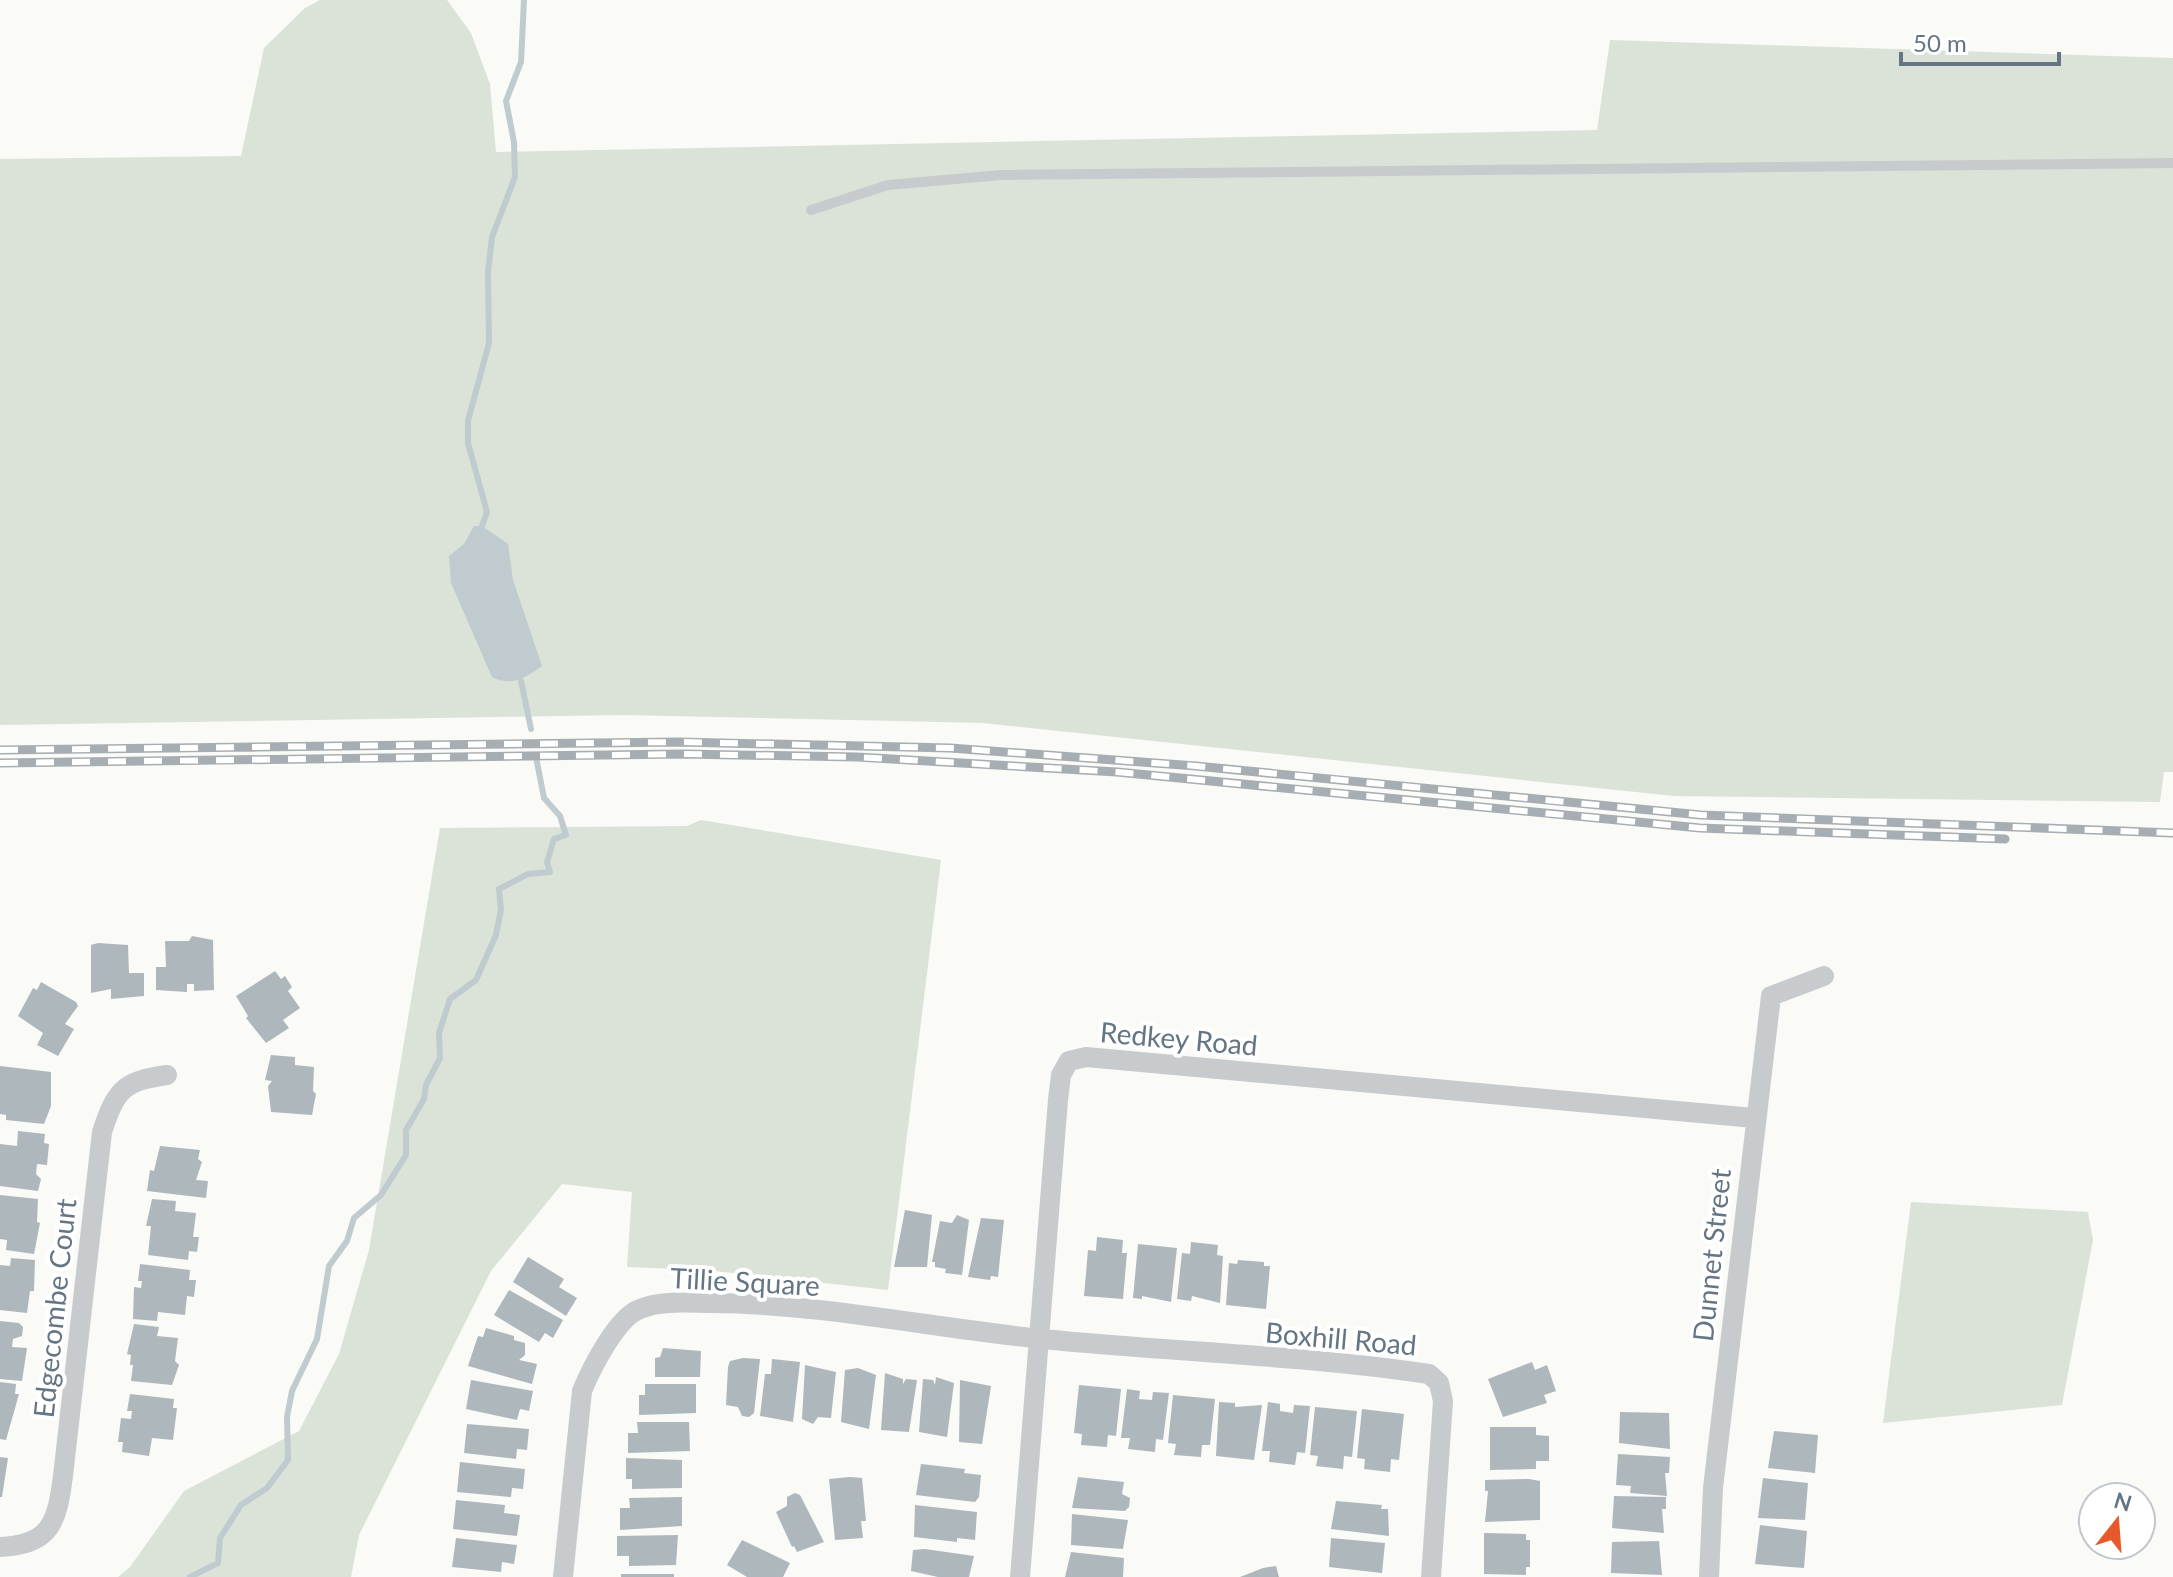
<svg xmlns="http://www.w3.org/2000/svg" width="2173" height="1577" font-family="Lato,sans-serif">
<style>
.green{fill:#dbe2d8}
.water{fill:#c0cbcf}
.lines{fill:none;stroke-linecap:round;stroke-linejoin:round}
.stream{stroke:#c0cbcf;stroke-width:6}
.building{fill:#aeb7bc}
.lane{stroke:#c7cbce;stroke-width:10}
.street{stroke:#c7cbce;stroke-width:20}
.rail-casing{stroke:#a7aeb3;stroke-width:9}
.rail{stroke:#fff;stroke-width:6;stroke-dasharray:18;stroke-linecap:butt}
.labels{text-anchor:middle;dominant-baseline:central;stroke-width:8;stroke-linejoin:round;paint-order:stroke}
.street-label{font-size:28px;fill:#647583;stroke:#fff}
</style>
<rect width="100%" height="100%" fill="#fafaf7"/>
<path class="green" d="M320 0H447L471 33 490 84 496 152 1597 130 1610 40 2173 58V772H2164L2160 802 1674 796 983 723 624 715 0 725V159L241 156 264 48 305 8Z
M701 820 941 860 888 1290 705 1270 627 1267 632 1192 562 1184 491 1271 359 1535 351 1577H118L130 1567 184 1491 299 1431 339 1354 369 1250 440 828 687 826Z
M1911 1202 2088 1212 2093 1240 2062 1405 1883 1423Z"/>
<path class="water" d="M474 526H482L508 544 513 580 542 666C525 678 512 687 492 677L451 583 449 556 464 544Z"/>
<g class="lines">
<path class="stream" d="M482 526 487 512 468 443V421L489 343 488 272 492 237 515 177 514 142 506 101 521 62 524 0
M521 681 531 729
M190 1577 218 1563 220 1538 241 1505 267 1488 288 1460 287 1417 292 1391 317 1339 329 1266 347 1241 354 1218 381 1195 406 1155V1130L424 1099 426 1085 440 1058 439 1033 450 999 476 980 496 935 501 910 499 889 528 874 550 872 547 862 554 839 566 835 560 816 544 798 536 757"/>
</g>
<path class="building" d="M192 936 213 940 214 990 194 991V984H187V992L156 990V967H166L165 941H189Z
M98 943 128 945 129 973H144V996L111 999V989L91 993V945Z
M275 971 281 979 285 976 292 987 288 991 300 1008 283 1020 289 1028 266 1043 246 1018 248 1016 236 996Z
M41 982 76 1002 78 1006 65 1024 74 1029 58 1056 37 1045 43 1033 18 1016 33 988 37 990Z
M271 1055 295 1057V1065L314 1067 313 1091 316 1094 312 1115 271 1112 268 1086 272 1081 265 1080Z
M0 1066 51 1072V1106L44 1124 6 1120V1115L0 1114Z
M18 1131 45 1134 44 1143 49 1144 47 1165 37 1164 36 1174 41 1179 38 1191 0 1186V1144L17 1146Z
M160 1146 200 1150 198 1159 202 1162 196 1180 208 1181 206 1198 147 1191 150 1170 154 1171Z
M0 1195 38 1199 37 1222 40 1223 34 1254 6 1250 7 1240 0 1239Z
M152 1199 176 1201 175 1211 196 1213 193 1237H199L197 1252 189 1251 188 1260 148 1255 151 1226H146Z
M905 1210 932 1215 927 1267H894Z
M957 1215 969 1220 962 1275 945 1273 946 1269 935 1267V1262H932L940 1221 952 1223Z
M981 1218 1004 1220 998 1277 991 1276 990 1280 968 1277Z
M1097 1237 1123 1240 1122 1253H1127L1123 1299 1084 1296 1088 1250 1096 1251Z
M1191 1242 1218 1245 1217 1255 1223 1256 1220 1303 1192 1296 1191 1301 1177 1299 1182 1253 1190 1254Z
M1138 1244 1177 1248 1171 1302 1142 1296V1299L1133 1298Z
M528 1257 564 1279 559 1287 577 1298 566 1316 513 1282Z
M11 1258 35 1260 34 1291H30L27 1313 0 1310V1265L10 1266Z
M1238 1260 1264 1262V1266H1270L1266 1309 1226 1305 1229 1263 1237 1264Z
M140 1264 190 1270 189 1280H196L194 1297 187 1296 185 1315 158 1312 157 1321 133 1319 134 1287 141 1288 142 1281H138Z
M509 1290 563 1320 553 1338 545 1333 539 1342 494 1315Z
M0 1321 19 1323 23 1327 22 1336 13 1339 12 1347 27 1348 22 1381 0 1379Z
M134 1324 159 1327 157 1336 178 1338 175 1361 179 1365 172 1385 131 1381 133 1365H130L131 1355 127 1354Z
M486 1328 514 1336V1340L525 1343V1355L519 1360 537 1364 532 1384 468 1366 478 1336 483 1337Z
M663 1348 701 1351 700 1377H655V1358L660 1357Z
M743 1358 760 1359 754 1413 749 1417 742 1416 738 1407 726 1405 728 1367 730 1361Z
M772 1359 800 1362 793 1422 760 1416 765 1374H771Z
M1532 1362 1535 1370 1547 1365 1556 1391 1544 1395 1547 1403 1503 1417 1488 1379Z
M805 1365 836 1372 831 1418 818 1417 813 1424 802 1419Z
M858 1368 876 1375 869 1429 841 1422 845 1370Z
M885 1373 903 1379V1384L906 1379 917 1380 909 1432 881 1430Z
M936 1377 954 1383 947 1437 919 1432 923 1379 933 1380 935 1385Z
M471 1380 533 1391 529 1411 520 1409 517 1420 466 1409Z
M960 1380 991 1386 982 1444 959 1442Z
M0 1382 16 1384 15 1394H19L6 1440 0 1439Z
M645 1384H696V1413L639 1415V1395H645Z
M1079 1385 1121 1389 1116 1436 1108 1435 1107 1447 1081 1445 1082 1434 1074 1433Z
M1127 1389 1140 1391 1139 1399 1152 1400 1153 1392 1169 1393 1163 1440 1156 1439 1155 1452 1128 1449 1130 1438H1121Z
M130 1394 174 1399 173 1408H177L173 1440 152 1438 149 1456 122 1452 123 1442H118L121 1418 131 1419 132 1411H127Z
M1173 1395 1215 1399 1210 1445H1202L1201 1457 1174 1455 1176 1444 1168 1443Z
M1219 1402 1235 1403V1407L1262 1405 1254 1460 1216 1456Z
M1268 1402 1280 1404V1411L1293 1413 1294 1405 1310 1406 1305 1453 1297 1452 1295 1465 1269 1462 1270 1451H1262Z
M1315 1407 1357 1411 1352 1457 1344 1456 1343 1469 1316 1466 1318 1456 1310 1455Z
M1362 1409 1404 1414 1399 1460 1391 1459 1390 1472 1364 1469 1365 1459 1357 1458Z
M1620 1412 1669 1413 1670 1449 1619 1443Z
M637 1422H689L690 1451 628 1453V1433H638Z
M467 1424 529 1429 527 1450 517 1449 516 1459 464 1453Z
M1490 1427H1536V1435L1549 1436V1461H1536V1469L1490 1470Z
M1774 1431 1818 1435 1815 1473 1768 1468Z
M1618 1454 1670 1457 1669 1473H1665L1667 1496 1630 1493 1631 1486 1616 1485Z
M0 1457 8 1458 2 1497H0Z
M626 1458 682 1460V1488L632 1489V1479H626Z
M460 1462 525 1469 523 1489 512 1488 511 1497 457 1492Z
M921 1464 965 1469 964 1473 981 1475 979 1497 975 1502 916 1495Z
M850 1477 862 1478 866 1521H861L863 1538 835 1540 829 1479Z
M1078 1477 1124 1482 1122 1494 1130 1498 1129 1507 1125 1511 1072 1508Z
M1763 1478 1808 1483 1805 1520 1758 1518Z
M1529 1479 1540 1481V1520L1485 1522 1488 1491H1485V1480Z
M795 1493 800 1495 824 1542 797 1552 794 1546 792 1547 776 1512 787 1506V1497Z
M1614 1496 1666 1497V1509H1662L1664 1533 1612 1528Z
M682 1497V1526L620 1530V1508H630L629 1498Z
M456 1500 505 1505 504 1513 520 1515 517 1536 453 1529Z
M1336 1501 1382 1505 1381 1509H1388L1389 1536 1331 1529Z
M915 1505 977 1512 975 1540 957 1538V1542L914 1537Z
M1072 1514 1128 1520 1123 1549 1071 1545Z
M1760 1525 1807 1531 1804 1568 1755 1564Z
M1484 1533 1526 1534V1540H1530V1567H1526V1575L1484 1574Z
M678 1535 676 1565 629 1566V1556H617V1536Z
M456 1538 517 1545 514 1564 502 1562 501 1572 452 1567Z
M1331 1538 1385 1543 1382 1573 1329 1567Z
M742 1540 790 1563 783 1577H747L727 1565Z
M1659 1541 1662 1575 1611 1573 1612 1542Z
M925 1549 974 1556 969 1577H938L911 1571 913 1550Z
M1071 1552 1124 1558 1123 1577H1065Z
M1276 1566 1279 1577H1240L1263 1568Z
M621 1574H674V1577H621Z"/>
<g class="lines">
<path class="lane" d="M811 210 888 185 1001 175 2173 163"/>
<path class="street" d="M0 1547C51 1545 57 1522 63 1476L102 1132C116 1090 123 1081 167 1075
M563 1577 582 1391C591 1369 617 1317 640 1309 662 1300 689 1303 712 1303 823 1304 933 1328 1043 1339 1171 1352 1301 1355 1429 1374L1439 1383 1443 1401 1431 1577
M1020 1577 1058 1100 1061 1075 1069 1061 1086 1057 1754 1118
M1709 1577 1713 1488 1771 996 1824 976"/>
<defs>
<path id="rail" d="M0 750 679 742 950 748 1196 766 1701 815 2173 833
M0 763 682 754 857 757 1117 772 1700 828 2005 839"/>
</defs>
<use href="#rail" class="rail-casing"/>
<use href="#rail" class="rail"/>
</g>
<g class="labels">
<g class="street-label">
<text transform="translate(1179 1038) rotate(5)">Redkey Road</text>
<text transform="translate(1711 1255) rotate(-84)">Dunnet Street</text>
<text transform="translate(745 1281) rotate(3)">Tillie Square</text>
<text transform="translate(54 1308) rotate(-84)">Edgecombe Court</text>
<text transform="translate(1341 1338) rotate(5)">Boxhill Road</text>
</g>
</g>
<g transform="translate(2117 1521) rotate(17)"><circle r="38" fill="#ffffff" stroke="#c1c8cd" stroke-width="2"/>
<path d="M0-6L14 30L0 20L-14 30Z" fill="#e6592b"/>
<text y="-12" font-size="22" font-weight="bold" text-anchor="middle" fill="#647583">N</text>
</g>
<path d="M1901 52v12h158v-12" fill="none" stroke="#647583" stroke-width="4"/>
<text x="1913" y="52" font-size="24" fill="#647583" stroke="#ffffff" stroke-width="6" paint-order="stroke">50 m</text>
</svg>
